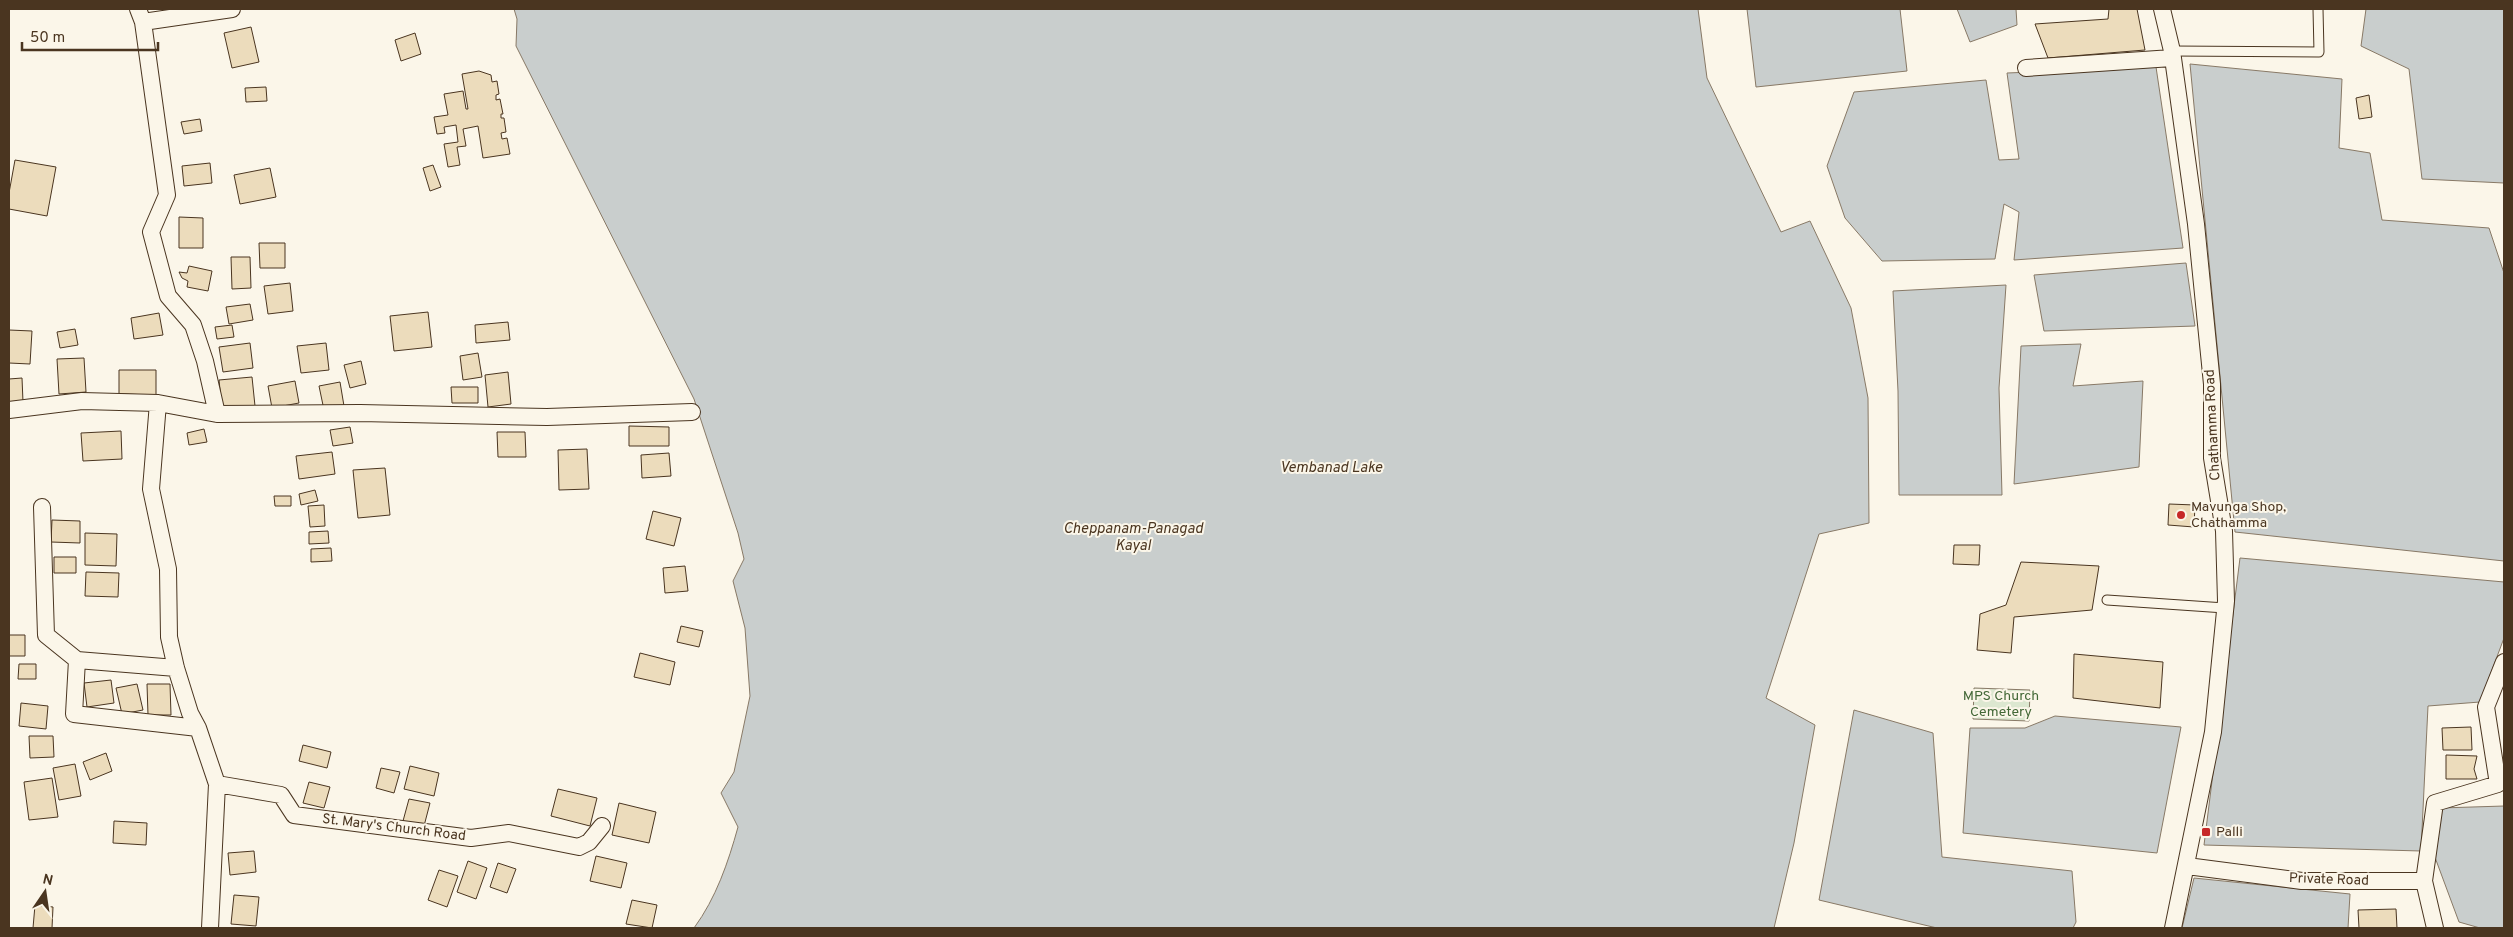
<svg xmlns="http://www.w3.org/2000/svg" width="2513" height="937" font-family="Overpass,sans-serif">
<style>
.green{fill:#dce7d0;stroke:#887966}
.water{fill:#c9cecd;stroke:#887966}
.building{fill:#ecdcbc;stroke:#4a3520}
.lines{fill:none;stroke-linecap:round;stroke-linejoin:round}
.lane-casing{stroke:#4a3520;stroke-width:11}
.street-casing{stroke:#4a3520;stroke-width:18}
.lane{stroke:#fbf6e9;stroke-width:9}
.street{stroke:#fbf6e9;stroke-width:16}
.poi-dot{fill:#c62828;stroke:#fbf6e9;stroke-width:2}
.labels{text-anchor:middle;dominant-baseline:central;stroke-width:4;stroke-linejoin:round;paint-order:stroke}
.street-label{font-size:14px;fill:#4a3520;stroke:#fbf6e9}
.poi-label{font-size:14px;fill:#4a3520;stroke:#fbf6e9;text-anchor:start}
.park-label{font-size:14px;fill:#436837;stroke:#fbf6e9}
.water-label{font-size:15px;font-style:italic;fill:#4a3520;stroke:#fbf6e9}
</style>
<rect width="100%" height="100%" fill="#fbf6e9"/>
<path class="green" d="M1974 688 2030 690 2029 721 1973 719Z"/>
<path class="water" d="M514 9H1698L1707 78 1781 232 1810 221 1851 308 1868 398 1869 523 1819 534 1766 698 1815 725 1794 843 1774 928H694C716 898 728 863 738 827L721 793 734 772 750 696 745 628 733 581 744 559 738 533 694 399 516 46 517 19Z
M1747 9H1900L1907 71 1756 87Z
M1957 9H2016L2017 25 1970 42Z
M2366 9H2504V183L2422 179 2409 69 2361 46Z
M2190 64 2342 79 2339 148 2370 153 2382 220 2489 228 2504 273V561L2235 532Z
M2156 67 2183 248 2014 260 2019 212 2004 204 1995 259 1882 261 1845 218 1827 166 1854 92 1986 80 1999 160 2019 159 2007 73Z
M2186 263 2195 326 2044 331 2034 275Z
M2006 285 1999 388 2002 495H1899L1898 391 1893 291Z
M2081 344 2073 386 2143 381 2139 467 2014 484 2021 346Z
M2240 558 2504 582V638L2480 702 2428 706 2421 851 2204 845Z
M1854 710 1933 733 1942 857 2072 871 2076 922 2073 928H1937L1819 900Z
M2055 716 2181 727 2157 853 1963 833 1970 728H2025Z
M2504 806V928H2480L2459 922 2433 852 2440 808Z
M2194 878 2350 894 2348 928H2182Z"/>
<path class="building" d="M2109 9H2137L2145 50 2048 58 2035 24 2108 19Z
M251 27 259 62 232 68 224 33Z
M415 33 421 54 401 61 395 40Z
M479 71 491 75 492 82 497 81 499 94 496 95V100L500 99 503 114H501V118H504L506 132 501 133 502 139 507 138 510 154 483 158 478 126 463 129 466 146 457 147 460 165 448 167 444 144 458 142 456 125 444 127 445 133 437 134 434 117 448 115 444 94 463 91 466 109H468L462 74Z
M266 87 267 101 246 102 245 88Z
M2369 95 2372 117 2359 119 2356 98Z
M200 119 202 131 184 134 181 122Z
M15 160 56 167 47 216 9 209V193Z
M210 163 212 183 184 186 182 166Z
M433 165 441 187 430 191 423 168Z
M270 168 276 197 240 204 234 175Z
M179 217 203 218V248H179Z
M259 243H285V268H260Z
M231 257H250L251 288 232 289Z
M189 266 212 271 208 291 187 287 188 281 182 278 179 272 187 273Z
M290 283 293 311 268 314 264 286Z
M250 304 253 320 229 324 226 307Z
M428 312 432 347 394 351 390 316Z
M159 313 163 335 134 339 131 318Z
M508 322 510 340 476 343 475 325Z
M232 325 234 337 217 339 215 327Z
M75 329 78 345 60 348 57 332Z
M9 330 32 331 30 364 9 363Z
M250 343 253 368 223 372 219 347Z
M326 343 329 370 301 373 297 346Z
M478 353 482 377 463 380 460 356Z
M84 358 86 392 59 394 57 359Z
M361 361 366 384 350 388 344 365Z
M119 370H156V395L119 394Z
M508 372 511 404 488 407 485 375Z
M252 377 255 406 222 409 219 380Z
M22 378 23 402H9V379Z
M295 381 299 403 272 408 268 386Z
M340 382 344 406 324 410 319 386Z
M451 387H478V403H452Z
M629 426 669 427V446H629Z
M350 427 353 443 333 446 330 430Z
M204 429 207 442 189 445 187 433Z
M121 431 122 459 83 461 81 433Z
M497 432H525L526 457H498Z
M587 449 589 489 559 490 558 450Z
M332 452 335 474 299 479 296 456Z
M669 453 671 476 642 478 641 455Z
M385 468 390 515 358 518 353 470Z
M315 490 318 501 301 505 299 494Z
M274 496H291V506H275Z
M2169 504 2195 505 2194 527 2168 525Z
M324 505 325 526 310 527 308 506Z
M653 511 681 518 674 546 646 539Z
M52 520 80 521V543L51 542Z
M328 531 329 543 309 544V532Z
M85 533 117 534 116 566 85 565Z
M1954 545H1980L1979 565 1953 564Z
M331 548 332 561 311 562V549Z
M54 557H76V573H54Z
M2021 562 2099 566 2092 610 2014 617 2011 653 1977 650 1980 614 2006 605Z
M685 566 688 591 665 593 663 568Z
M86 572 119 573 118 597 85 596Z
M681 626 703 631 699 647 677 642Z
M9 635H25V656H9Z
M640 653 675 662 670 685 634 677Z
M2074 654 2163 662 2160 708 2073 698Z
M19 664H36V679H18Z
M111 680 114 703 87 707 84 683Z
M137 684 143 710 122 714 116 688Z
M147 684H170L171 715H148Z
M21 703 48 706 46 729 19 726Z
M2471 727 2472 750H2443L2442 728Z
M29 736H53L54 757 30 758Z
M303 745 331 752 327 768 299 761Z
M106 753 112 771 90 780 83 762Z
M2446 755 2477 756 2474 769 2477 779H2446Z
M75 764 81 796 59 800 53 768Z
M410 766 439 773 434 796 404 789Z
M381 768 400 772 394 793 376 788Z
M52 778 58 817 29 820 24 782Z
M309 782 330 787 324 808 303 803Z
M558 789 597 798 590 826 551 816Z
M409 799 430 803 424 826 403 821Z
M619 803 656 812 649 843 612 835Z
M114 821 147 823 146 845 113 843Z
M254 851 256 872 230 875 228 853Z
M596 856 627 863 621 888 590 881Z
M468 861 487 868 476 899 457 892Z
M498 863 516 869 507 893 490 887Z
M439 870 458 876 447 907 428 900Z
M234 895 259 897 256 926 231 924Z
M632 900 657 905 652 928 626 924Z
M35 905 53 907 52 928H33Z
M2396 909 2397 928H2359L2358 910Z"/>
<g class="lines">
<defs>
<path id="lane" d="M2172 51 2319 52 2318 9
M2107 600 2225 608"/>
<path id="street" d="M138 9 143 22 167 195 151 232 168 296 193 325 205 361 217 414
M2162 9 2172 51 2196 224 2212 384V458L2224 531 2226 601 2213 732 2173 928
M143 22 232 9
M2026 68 2172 58
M158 403 151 489 168 569 169 637 176 668 190 713 198 728 217 784 210 928
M9 410 82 401 158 403 217 414 360 413 547 417 692 412
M42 507 46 635 77 660 176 668
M77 660 74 714 198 728
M217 784 281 795 294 815 471 838 509 833 579 847 589 842 602 826
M2187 866 2302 881H2424
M2435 928 2424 881 2435 803 2498 784 2486 707 2504 662"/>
</defs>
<use href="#lane" class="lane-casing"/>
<use href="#street" class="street-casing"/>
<use href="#lane" class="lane"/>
<use href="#street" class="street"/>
</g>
<g class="poi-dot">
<circle cx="2181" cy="515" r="5"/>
<rect x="2201" y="827" width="10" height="10" rx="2.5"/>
</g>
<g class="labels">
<g class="street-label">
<text transform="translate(2213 425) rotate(-93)">Chathamma Road</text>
<text transform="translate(394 828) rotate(7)">St. Mary's Church Road</text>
<text transform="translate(2329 880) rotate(2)">Private Road</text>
</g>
<g class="poi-label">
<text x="2191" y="507">Mavunga Shop,<tspan x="2191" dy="16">Chathamma</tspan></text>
<text x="2216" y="832">Palli</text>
</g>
<g class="park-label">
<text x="2001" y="696">MPS Church<tspan x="2001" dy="16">Cemetery</tspan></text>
</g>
<g class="water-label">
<text x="1331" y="468">Vembanad Lake</text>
<text x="1133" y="529">Cheppanam-Panagad<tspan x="1133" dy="17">Kayal</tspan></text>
</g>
</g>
<rect width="2513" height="937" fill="none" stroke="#4a3520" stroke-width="20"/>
<g transform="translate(45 892) rotate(13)" stroke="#fbf6e9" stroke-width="4" paint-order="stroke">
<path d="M0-4L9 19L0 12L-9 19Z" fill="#4a3520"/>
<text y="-8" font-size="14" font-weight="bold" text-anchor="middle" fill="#4a3520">N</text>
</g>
<path d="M22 42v8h136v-8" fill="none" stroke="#4a3520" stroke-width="2.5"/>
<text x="30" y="42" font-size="15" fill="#4a3520" stroke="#fbf6e9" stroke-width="4" paint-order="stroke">50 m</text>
</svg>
